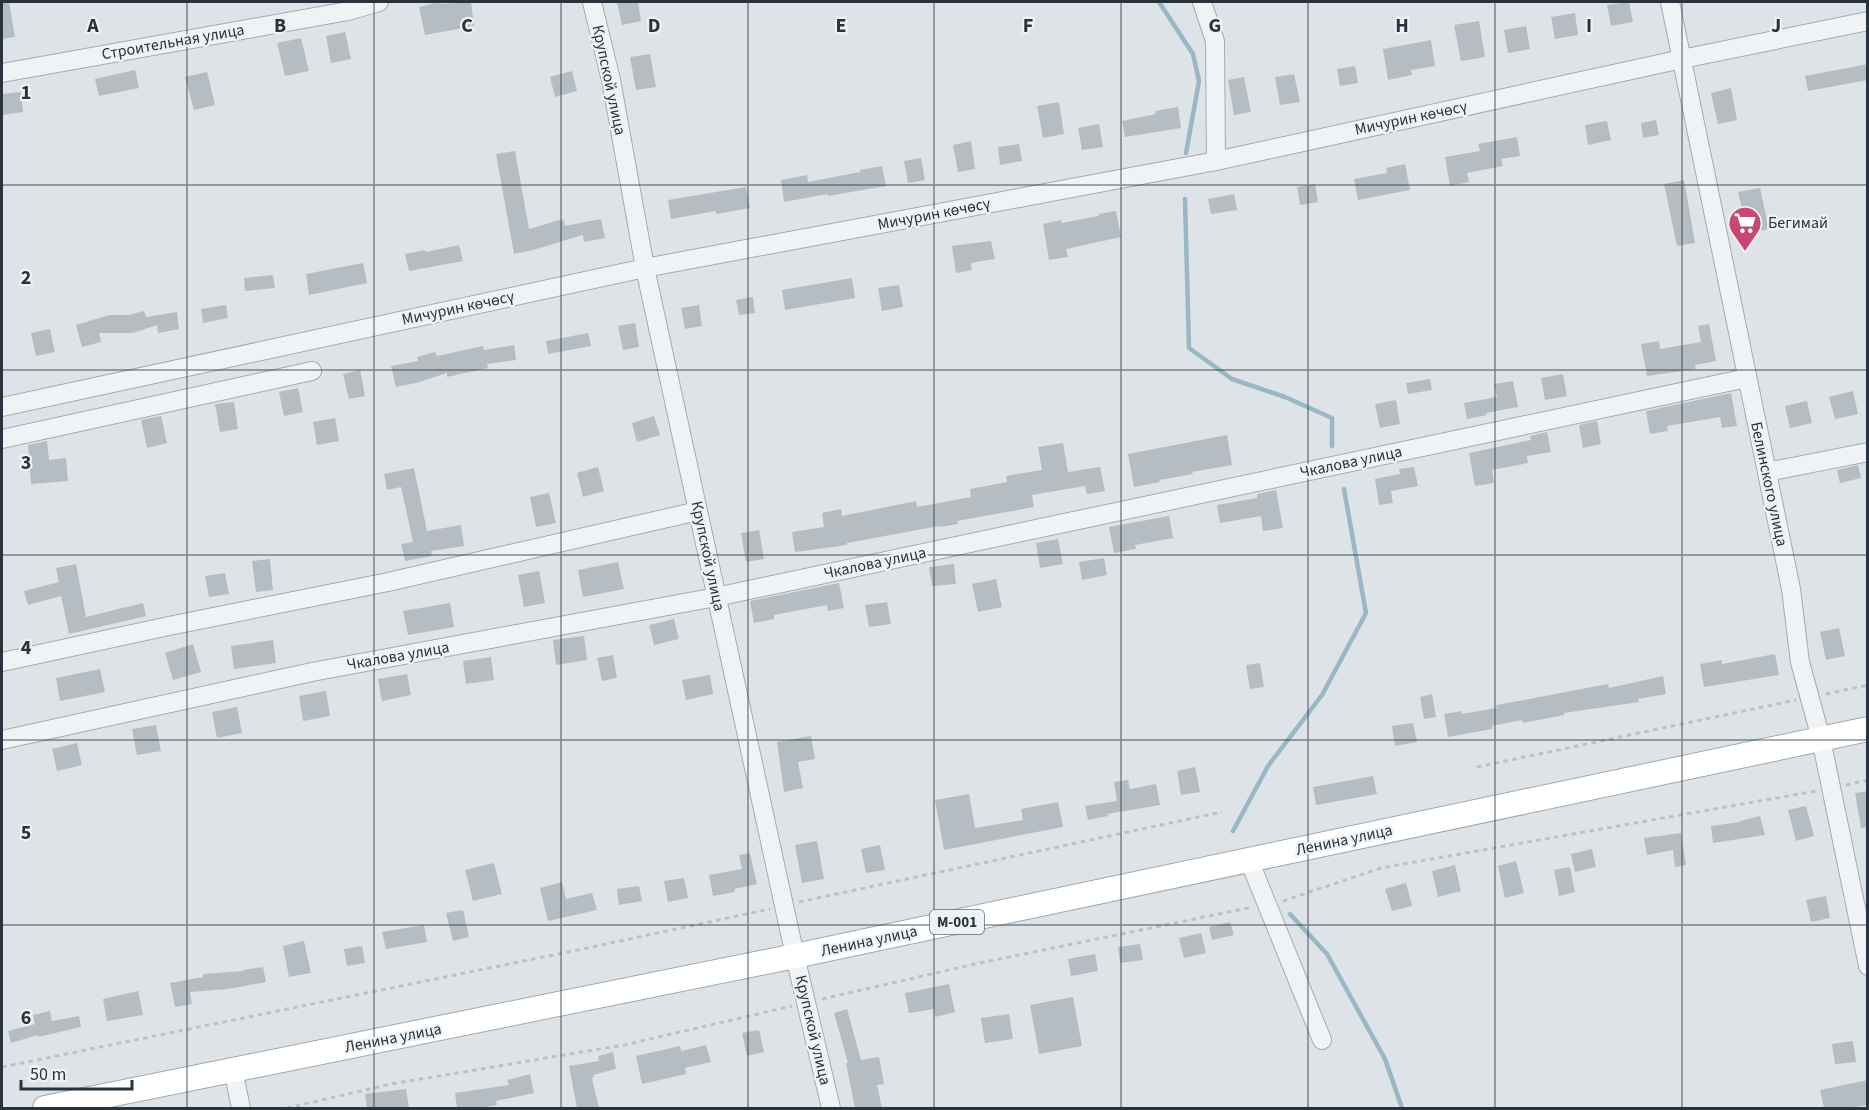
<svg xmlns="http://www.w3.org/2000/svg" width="1869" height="1110" font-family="'Source Sans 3',sans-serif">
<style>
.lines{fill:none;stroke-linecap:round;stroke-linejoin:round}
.stream{stroke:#9ab7c5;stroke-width:4.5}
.building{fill:#b5bdc3}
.minor-casing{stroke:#a4abb1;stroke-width:20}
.major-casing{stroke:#9ea9b2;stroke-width:26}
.path{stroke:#bcc1c5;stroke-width:3;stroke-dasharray:4.5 4.5;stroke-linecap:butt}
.minor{stroke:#f0f3f5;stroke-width:18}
.major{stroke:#fff;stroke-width:24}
.grid{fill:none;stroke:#28333d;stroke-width:1.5;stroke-opacity:0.55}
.labels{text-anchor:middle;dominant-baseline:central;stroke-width:4.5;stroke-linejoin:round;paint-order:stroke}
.shield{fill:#edf2f5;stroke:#636c74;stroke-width:1.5}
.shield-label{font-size:15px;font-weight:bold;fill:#28333d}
.street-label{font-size:16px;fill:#28333d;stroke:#edf2f5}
.poi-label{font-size:16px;fill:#28333d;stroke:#edf2f5;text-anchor:start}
.grid-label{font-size:20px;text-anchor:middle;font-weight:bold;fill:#28333d;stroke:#edf2f5;stroke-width:4.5;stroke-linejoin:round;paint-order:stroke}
</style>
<rect width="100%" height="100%" fill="#dee3e7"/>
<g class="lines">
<path class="stream" d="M1159 2 1193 54 1199 81 1186 153
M1185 199 1189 348 1232 379 1285 397 1332 418V446
M1233 831 1268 766 1322 695 1366 613 1344 489
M1290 914 1327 954 1385 1059 1402 1108"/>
</g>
<path class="building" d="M2 2H9L15 37 2 39Z
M439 2 440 4 471 2 474 26 425 35 419 7Z
M617 2H638L641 21 622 25Z
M1629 2 1633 22 1611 26 1607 5Z
M1575 13 1578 35 1555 39 1551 17Z
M1479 21 1485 57 1461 61 1454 25Z
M1526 26 1530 49 1508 53 1504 30Z
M345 32 351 59 331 63 326 36Z
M301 38 309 71 285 76 277 43Z
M1431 40 1435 66 1411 70 1412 75 1388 80 1383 49Z
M650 54 656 87 636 90 630 57Z
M1868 64V80L1808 91 1805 76Z
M1355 66 1358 83 1340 86 1337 69Z
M135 70 139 88 99 96 95 79Z
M572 71 577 91 555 97 550 77Z
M207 72 215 105 194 110 185 77Z
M1294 74 1300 102 1280 105 1275 77Z
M1244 77 1251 112 1234 115 1228 80Z
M1731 88 1737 120 1718 124 1711 93Z
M21 92 23 112 2 115V94Z
M1059 102 1064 134 1043 138 1037 106Z
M1178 107 1181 128 1125 137 1122 121 1156 114 1155 111Z
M1656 120 1659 135 1643 138 1641 123Z
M1607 121 1611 140 1588 145 1585 125Z
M1099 124 1103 147 1082 150 1078 128Z
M1517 137 1520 156 1501 159 1503 166 1467 173 1469 182 1450 186 1445 157 1480 151 1478 144Z
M971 141 975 169 958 172 953 145Z
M1019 144 1022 161 1000 165 998 147Z
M515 151 529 229 563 219 565 226 601 219 605 238 584 242 583 235 533 250 514 254 496 154Z
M921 158 925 180 908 183 904 161Z
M1405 164 1410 190 1358 200 1354 179 1387 173 1386 168Z
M882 166 886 186 828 196V194L784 202 781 180 807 175 808 182 860 172V170Z
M1684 180 1695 243 1677 246 1664 184Z
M1315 184 1318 202 1300 205 1297 187Z
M746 187 750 208 716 214V211L671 219 668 200Z
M1760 188 1769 229 1748 234 1738 192Z
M1234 194 1237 210 1211 214 1208 199Z
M1116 211 1121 237 1066 249 1068 257 1049 260 1043 224 1061 220V223L1099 216V214Z
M991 241 995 259 971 263 972 270 956 273 952 246Z
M459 245 463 261 409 271 405 254 425 250 426 252Z
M363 263 367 283 309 295 306 274Z
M273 275 275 288 245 291 244 278Z
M852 278 855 298 785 310 782 290Z
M899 285 903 307 882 311 878 288Z
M753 297 755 313 739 315 736 300Z
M226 305 228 318 203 323 201 309Z
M699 305 702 326 685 329 681 308Z
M144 311 146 317 177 312 179 329 158 333 157 325 133 333H99L101 342 82 347 76 325 109 315H129Z
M635 323 639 347 623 350 618 326Z
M1709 324 1716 361 1695 365 1696 369 1647 376 1641 344 1659 341 1660 349 1701 342 1698 326Z
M50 329 55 352 36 356 31 333Z
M588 333 591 346 548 354 546 341Z
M514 345 516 360 487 364 488 368 447 377V373L416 383 396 387 391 366 418 361 417 357 435 352 437 356 483 346 484 350Z
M360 370 365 396 349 399 343 374Z
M1563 374 1567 396 1545 400 1541 378Z
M1430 379 1432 390 1408 394 1406 383Z
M1513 381 1518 407 1486 413 1487 415 1467 419 1464 403 1497 397 1494 384Z
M298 388 303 412 284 416 279 392Z
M1853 391 1858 414 1835 419 1829 397Z
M1731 393 1737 426 1722 428 1720 417 1667 426 1668 431 1650 434 1646 411Z
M1396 400 1400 424 1380 428 1375 404Z
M1807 401 1812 423 1790 428 1785 406Z
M234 402 238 429 220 432 215 404Z
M161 416 167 443 147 448 141 420Z
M654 416 660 435 637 442 632 423Z
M335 418 339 441 317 445 313 422Z
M1597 421 1601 444 1583 448 1579 425Z
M1547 432 1551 452 1527 456 1528 463 1492 470 1494 483 1475 486 1469 453 1531 440 1530 436Z
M1227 435 1232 465 1192 472 1193 474 1159 480 1160 482 1134 487 1128 454Z
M47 441 49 460 66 458 68 481 31 484 28 445Z
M1063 443 1068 472 1100 467 1105 491 1087 494 1085 486 1032 495 1034 507 957 521 958 524 940 527 939 526 847 543V545L795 552 792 532 824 527 822 513 841 509 842 516 916 501 917 507 971 497 970 489 1007 482 1006 476 1042 470 1038 447Z
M1858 465 1861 478 1840 483 1837 470Z
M598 467 604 491 583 497 577 473Z
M1414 467 1418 486 1391 491 1393 503 1379 505 1375 479 1400 474 1399 469Z
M414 468 427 531 461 525 464 546 431 551 432 556 405 561 401 544 413 542 401 487 387 490 384 474Z
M1276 490 1283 528 1263 531 1261 516 1220 523 1217 505 1257 498V494Z
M549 493 556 523 536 527 530 497Z
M1169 516 1173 538 1135 545 1136 549 1114 553 1109 527Z
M759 530 764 559 746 562 741 533Z
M1058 539 1063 564 1040 568 1036 543Z
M1104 558 1107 575 1082 580 1079 562Z
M270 559 273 590 256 592 252 561Z
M618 562 624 589 583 597 578 570Z
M76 564 86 617 143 603 146 616 69 634 61 596 28 605 24 591 59 582 56 568Z
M954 564 956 584 932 586 929 567Z
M539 571 545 603 524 607 518 575Z
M225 573 229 594 209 597 205 576Z
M996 579 1002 607 978 612 972 584Z
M839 583 844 608 828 611 827 605 774 615V619L754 623 750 601Z
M887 602 891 624 869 627 865 605Z
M450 603 454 627 408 635 403 611Z
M674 619 679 639 654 645 649 625Z
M1839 628 1845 656 1826 660 1820 632Z
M584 636 587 660 556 665 553 640Z
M273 640 276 663 234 669 231 646Z
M193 644 201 672 173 680 165 653Z
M1775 654 1779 675 1704 687 1700 664 1722 660V664Z
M613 655 617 678 602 681 597 658Z
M491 657 494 680 466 684 463 661Z
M1260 663 1264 687 1250 689 1246 665Z
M100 669 105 692 60 701 56 678Z
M407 674 411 695 382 701 378 679Z
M710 675 713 694 686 700 682 680Z
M1663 676 1666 694 1638 699 1639 702 1564 713V715L1523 723 1522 720 1492 726V729L1448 737 1444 714 1462 711V714L1497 708 1496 705 1519 701 1608 684 1609 688Z
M326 691 330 716 303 721 299 696Z
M1432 694 1436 717 1424 719 1420 697Z
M237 707 242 733 217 738 212 712Z
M1413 723 1417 742 1395 746 1392 726Z
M156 725 161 751 137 755 132 729Z
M811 736 815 759 798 762 803 788 784 792 777 742Z
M77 743 82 765 57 771 52 749Z
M1195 767 1200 792 1181 795 1177 771Z
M1373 776 1377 794 1316 805 1313 787Z
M1128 780 1130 789 1156 784 1160 805 1107 814 1108 816 1088 820 1085 806 1117 801 1114 782Z
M1868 791V827L1861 828 1855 793Z
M969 794 975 828 1023 820 1021 809 1058 802 1063 827 944 850 935 800Z
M1806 806 1814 836 1796 841 1788 810Z
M1760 816 1765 835 1713 843 1711 826 1740 822V821Z
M1681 833 1686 865 1675 867 1673 850 1647 855 1644 838Z
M817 841 824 879 802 883 795 845Z
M880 845 885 870 866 873 861 849Z
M1592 849 1596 867 1575 872 1571 854Z
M750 853 757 884 734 889 735 892 713 896 709 875 742 869 739 855Z
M1516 861 1524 893 1505 898 1498 866Z
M494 863 502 894 473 901 465 870Z
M1455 865 1461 891 1438 897 1432 871Z
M1570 867 1575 892 1559 896 1554 870Z
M684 878 688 898 668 902 664 881Z
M562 882 566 899 592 893 597 910 548 921 540 888Z
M1406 883 1412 906 1392 911 1385 889Z
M639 886 642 901 619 905 617 889Z
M1826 896 1830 918 1811 922 1806 900Z
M463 910 469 937 453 941 446 913Z
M1230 922 1234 935 1212 940 1209 927Z
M424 925 427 942 386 949 382 932Z
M1201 933 1206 953 1184 958 1179 938Z
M304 941 311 973 289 977 283 946Z
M1140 944 1143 960 1120 963 1118 947Z
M362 946 365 963 347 966 344 949Z
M1095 954 1098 971 1071 976 1068 959Z
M263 967 266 982 228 989 190 992 192 1004 175 1007 170 983 203 977V974L244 971 243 970Z
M949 984 955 1012 935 1017 934 1009 909 1013 905 993Z
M138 991 143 1015 107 1021 103 999Z
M1073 997 1082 1046 1039 1054 1030 1005Z
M847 1009 861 1060 879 1057 884 1084 877 1085 882 1108H855L846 1063H848L834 1013Z
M50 1011 52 1021 79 1016 81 1027 38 1037V1035L11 1043 8 1031 35 1024 33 1015Z
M1009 1014 1013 1039 985 1043 981 1018Z
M759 1030 764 1052 747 1056 742 1033Z
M1853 1041 1856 1062 1835 1064 1832 1044Z
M706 1045 711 1062 685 1068 686 1074 642 1084 636 1056 680 1046 681 1051Z
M613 1052 616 1069 593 1075 594 1077 592 1078 599 1108H577L569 1066 599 1061 598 1056Z
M530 1074 534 1093 496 1101 497 1105 479 1108H457L455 1093 509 1085 507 1080Z
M1868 1080V1105L1848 1108H1824L1820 1090Z
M406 1089 409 1108H367L365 1094Z"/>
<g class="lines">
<defs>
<path id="minor" d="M592 2 611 80 645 268 795 956 831 1108
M1202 2 1215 41 1216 161
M1670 2 1791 589 1800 662 1821 739 1868 966
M2 73 348 11 379 2
M2 407 645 268 1216 161 1682 59 1868 21
M2 439 312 371
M1767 472 1868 452
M2 662 169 626 388 582 698 511
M2 740 312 672 716 597 1747 378
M1249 860 1322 1040
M233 1070 241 1108"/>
<path id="major" d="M45 1108 795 956 1868 729"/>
</defs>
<use href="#minor" class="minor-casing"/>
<use href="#major" class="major-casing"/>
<path class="path" d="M1826 694 1868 685
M1477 767 1796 700
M1846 785 1868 780
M1283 901 1381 868 1816 791
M799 902 1222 812
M822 999 975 964 1253 907
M2 1067 573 951 770 909
M287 1108 391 1084 624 1045 792 1006"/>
<use href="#minor" class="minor"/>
<use href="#major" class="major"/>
</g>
<path class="grid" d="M187 2V1108M374 2V1108M561 2V1108M748 2V1108M934 2V1108M1121 2V1108M1308 2V1108M1495 2V1108M1682 2V1108M2 185H1868M2 370H1868M2 555H1868M2 740H1868M2 925H1868"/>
<defs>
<symbol id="supermarket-pin" viewBox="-11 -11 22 30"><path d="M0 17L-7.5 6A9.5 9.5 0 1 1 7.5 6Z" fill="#c74872" stroke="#edf2f5"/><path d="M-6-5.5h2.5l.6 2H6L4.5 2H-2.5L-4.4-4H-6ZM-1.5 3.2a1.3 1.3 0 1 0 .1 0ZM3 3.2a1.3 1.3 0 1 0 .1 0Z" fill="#fff"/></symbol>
</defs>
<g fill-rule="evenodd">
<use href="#supermarket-pin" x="1726" y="204" width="38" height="52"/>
</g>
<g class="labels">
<rect class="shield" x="930" y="910" width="54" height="24" rx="4.5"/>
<g class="shield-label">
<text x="957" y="922">М-001</text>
</g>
<g class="street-label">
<text transform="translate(173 42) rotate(-10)">Строительная улица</text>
<text transform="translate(609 80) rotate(78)">Крупской улица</text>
<text transform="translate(1411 118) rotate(-12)">Мичурин көчөсү</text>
<text transform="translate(934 214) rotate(-11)">Мичурин көчөсү</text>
<text transform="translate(458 308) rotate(-12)">Мичурин көчөсү</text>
<text transform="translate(1351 462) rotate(-12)">Чкалова улица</text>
<text transform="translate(1769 484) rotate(78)">Белинского улица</text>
<text transform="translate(708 556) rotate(78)">Крупской улица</text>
<text transform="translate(875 563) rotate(-12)">Чкалова улица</text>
<text transform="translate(398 656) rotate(-10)">Чкалова улица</text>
<text transform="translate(1344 840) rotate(-12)">Ленина улица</text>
<text transform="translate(869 941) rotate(-12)">Ленина улица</text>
<text transform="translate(813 1030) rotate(77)">Крупской улица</text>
<text transform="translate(393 1038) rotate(-11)">Ленина улица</text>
</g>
<g class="poi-label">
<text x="1768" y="223">Бегимай</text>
</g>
</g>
<g class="grid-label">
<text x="93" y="32">A</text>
<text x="280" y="32">B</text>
<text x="467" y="32">C</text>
<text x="654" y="32">D</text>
<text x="841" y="32">E</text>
<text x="1028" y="32">F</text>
<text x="1215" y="32">G</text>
<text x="1402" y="32">H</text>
<text x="1589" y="32">I</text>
<text x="1776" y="32">J</text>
<text x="26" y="99">1</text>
<text x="26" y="284">2</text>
<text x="26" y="469">3</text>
<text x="26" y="654">4</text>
<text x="26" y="839">5</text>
<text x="26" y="1024">6</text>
</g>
<rect width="1869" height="1110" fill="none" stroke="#28333d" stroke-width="6"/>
<path d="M21 1080v9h111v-9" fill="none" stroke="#28333d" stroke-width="3"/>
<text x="30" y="1080" font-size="18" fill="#28333d" stroke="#edf2f5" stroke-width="4.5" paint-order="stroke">50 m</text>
</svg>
